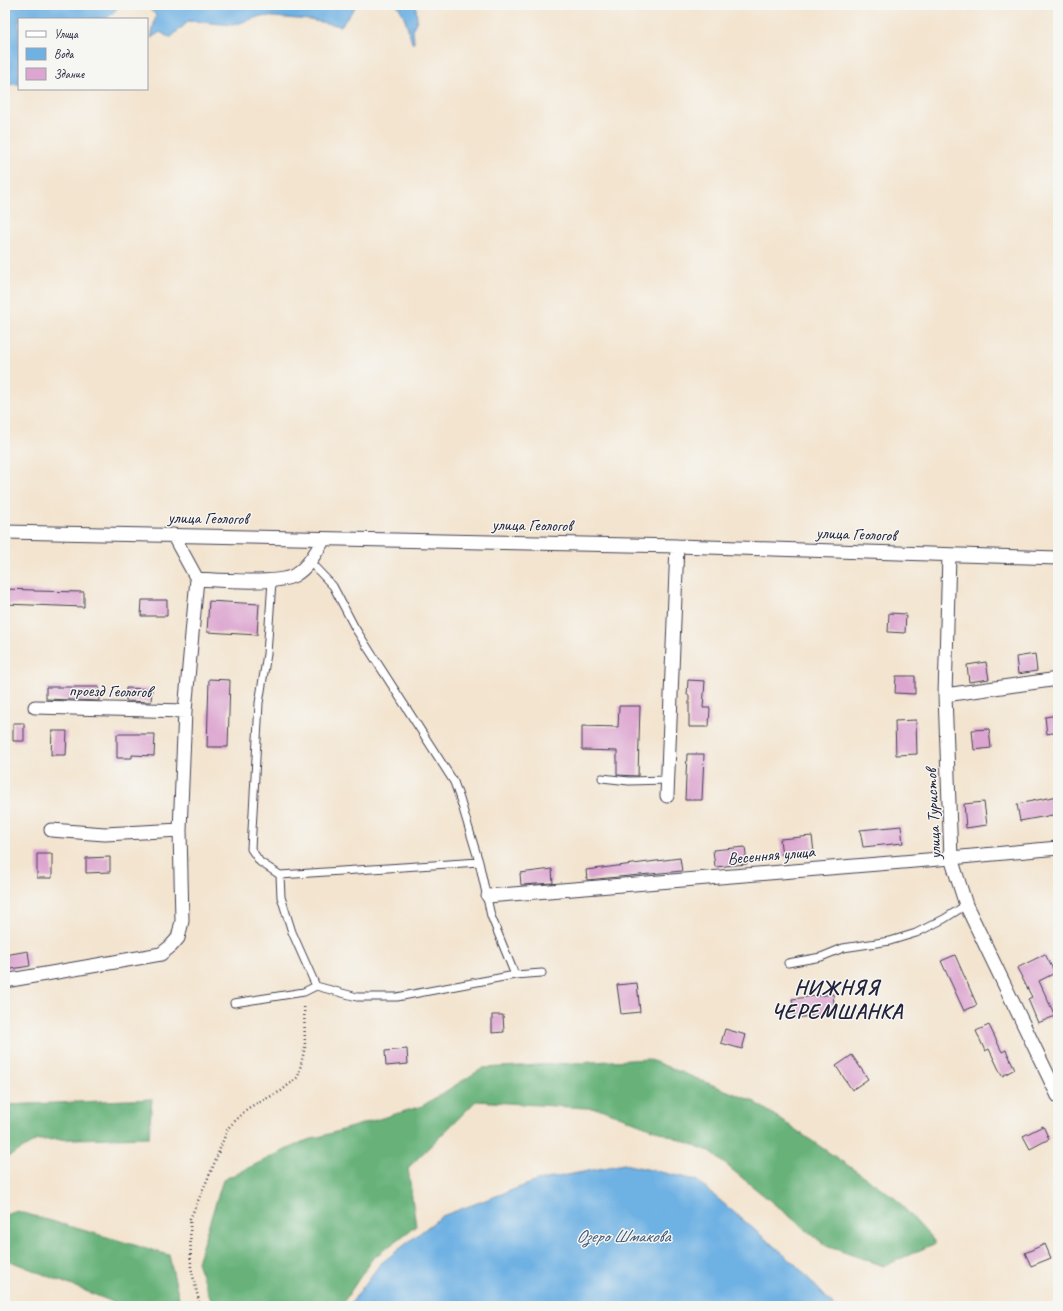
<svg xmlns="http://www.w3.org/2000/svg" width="1063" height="1311" font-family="Caveat,sans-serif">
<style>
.forest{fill:#68b27a;stroke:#456a5a}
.water{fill:#6eb1e3;stroke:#486a8f}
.building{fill:#dda6d0}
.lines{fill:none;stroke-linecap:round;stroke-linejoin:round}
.lane-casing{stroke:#413f51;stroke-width:9}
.street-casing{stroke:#413f51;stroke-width:15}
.path{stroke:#413f51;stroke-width:2.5;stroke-dasharray:1 3;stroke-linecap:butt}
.lane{stroke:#fff;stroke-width:7}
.street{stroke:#fff;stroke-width:13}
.labels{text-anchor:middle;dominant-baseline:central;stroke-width:3;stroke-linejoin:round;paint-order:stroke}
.street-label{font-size:17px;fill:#22223b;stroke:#f6f6f2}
.water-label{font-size:18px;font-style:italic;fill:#3d5476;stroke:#f6f6f2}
.district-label{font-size:21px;font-weight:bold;letter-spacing:1px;fill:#22223b;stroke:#f6f6f2}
</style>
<rect width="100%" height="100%" fill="#f6f6f2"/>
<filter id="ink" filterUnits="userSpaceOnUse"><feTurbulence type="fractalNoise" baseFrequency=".025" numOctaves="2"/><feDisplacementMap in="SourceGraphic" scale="8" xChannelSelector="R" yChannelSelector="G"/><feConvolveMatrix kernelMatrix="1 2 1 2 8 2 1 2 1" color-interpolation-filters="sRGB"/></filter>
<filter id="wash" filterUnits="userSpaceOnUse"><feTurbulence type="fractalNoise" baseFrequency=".012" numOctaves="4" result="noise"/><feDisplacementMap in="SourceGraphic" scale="16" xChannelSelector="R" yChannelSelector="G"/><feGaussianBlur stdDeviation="0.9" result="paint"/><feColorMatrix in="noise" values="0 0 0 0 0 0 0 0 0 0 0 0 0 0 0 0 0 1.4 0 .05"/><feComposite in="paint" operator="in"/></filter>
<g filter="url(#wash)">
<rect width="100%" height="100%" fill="#f3e4cf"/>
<path class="forest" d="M648 1059 755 1102 894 1197 936 1243 884 1266 826 1246 709 1151 601 1109 476 1101 408 1168 416 1226 372 1259 341 1306H213L197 1262 223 1180 302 1142 422 1106 483 1068Z
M152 1099 149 1137 37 1140 5 1159V1105Z
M17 1211 169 1255 181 1306H123L5 1259V1215Z"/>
<path class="water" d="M5 5H120L107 19H19V84L5 85Z
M145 5H357L341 26 310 20 261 16 233 25 189 21 170 38 160 32 151 38 156 15Z
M397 5H416L417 20 413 28 414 43H412C408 30 406 16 397 5Z
M624 1164 696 1180 796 1265 834 1306H349L380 1264 442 1216 537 1181Z"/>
<g id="blocks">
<path class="building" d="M5 589 34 590V591L84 592V607L5 604Z
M142 600H167V616H141Z
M209 601 259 604 257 635 207 632Z
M889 613 906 614 905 633 888 632Z
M1035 654 1037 671 1018 674 1016 657Z
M986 662 989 679 969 682 967 665Z
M896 676H915V694L895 693Z
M209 679 230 680 228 747H207Z
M688 680 705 681 703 708H710L709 727H689V695H687Z
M46 687H99V701L46 699Z
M126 688 152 689 151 702 126 701Z
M619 706H640L638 776 617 775V751L582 750V726L618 727Z
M1058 715V732L1047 734 1045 717Z
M916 720 917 754 896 755 895 721Z
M13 723H24V741H13Z
M989 729 991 748 974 750 972 730Z
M52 731H67L66 755H51Z
M117 734H155L154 756 132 755V758H117Z
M687 754H704L702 800H685Z
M1058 796V814L1020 821 1017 804Z
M984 802 987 825 966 828 964 804Z
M901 826 903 843 863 847 860 830Z
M812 836 814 853 782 856 780 839Z
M745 847 747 864 715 867 713 850Z
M37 854H52V878H37Z
M110 857V872L86 873V858Z
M680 858 682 871 587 880 586 870Z
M552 869 553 883 521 885 520 873Z
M28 951 30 966 5 970V955Z
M1045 954 1055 973 1039 981 1055 1016 1038 1023 1028 999 1032 997 1017 968Z
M955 955 977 1005 964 1011 941 961Z
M637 983 640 1012 621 1014 617 985Z
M833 994 835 1013 795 1018 792 999Z
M492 1015H503L504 1032 492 1033Z
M989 1025 1002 1052 1006 1050 1015 1069 1002 1076 989 1049 985 1051 976 1031Z
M725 1029 746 1035 742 1049 721 1043Z
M407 1049 408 1064 386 1066 385 1051Z
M852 1055 868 1079 852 1090 836 1066Z
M1043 1126 1049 1139 1030 1149 1023 1136Z
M1045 1244 1051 1258 1031 1266 1025 1253Z"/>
</g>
</g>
<g filter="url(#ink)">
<use href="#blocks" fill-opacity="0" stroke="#413f51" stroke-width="1"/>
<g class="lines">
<defs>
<path id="lane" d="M310 562 333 586 355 628 454 782 460 799 479 862 491 916 515 975
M272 581 267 654 259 703 251 849 260 862 280 875 479 862
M602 778 629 781 667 780
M280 875 281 897 292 932 316 986 357 997H397L515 975 542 973
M788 963 821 957 843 948 890 941 916 933 944 919 966 905
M234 1003 304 992 316 986"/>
<path id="street" d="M5 532 677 546 1058 558
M949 555 945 695 951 858 966 905 1058 1096
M197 579C218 580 279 585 295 575 309 566 316 552 324 539
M945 695 1058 679
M35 707 185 711
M667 796 677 546
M51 830 105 834 180 830
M488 896 951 858 1058 848
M5 981 161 954 171 946 178 938 182 921 180 830 185 711 197 579 173 535"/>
</defs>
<use href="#lane" class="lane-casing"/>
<use href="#street" class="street-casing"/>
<path class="path" d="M200 1306 191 1267 190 1219 212 1169 228 1128 248 1108 281 1091 298 1077 305 1047 304 1001"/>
<use href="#lane" class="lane"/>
<use href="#street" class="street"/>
</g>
</g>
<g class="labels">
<g class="street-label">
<text transform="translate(208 518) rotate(1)">улица Геологов</text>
<text transform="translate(532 525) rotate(1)">улица Геологов</text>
<text transform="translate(856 534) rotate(2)">улица Геологов</text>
<text transform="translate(110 691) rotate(1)">проезд Геологов</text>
<text transform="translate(933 814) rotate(-93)">улица Туристов</text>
<text transform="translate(771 855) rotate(-5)">Весенняя улица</text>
</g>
<g class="water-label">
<text x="623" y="1236">Озеро Шмакова</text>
</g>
<g class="district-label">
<text x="837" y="987">НИЖНЯЯ<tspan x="837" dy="24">ЧЕРЕМШАНКА</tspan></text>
</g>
</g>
<rect width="1063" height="1311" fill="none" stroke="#f6f6f2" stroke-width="20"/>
<rect x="18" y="18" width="130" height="72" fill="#f6f6f2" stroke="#a1a1a9"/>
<rect x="26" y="31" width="20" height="6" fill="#ffffff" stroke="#a1a1a9"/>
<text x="54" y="38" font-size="12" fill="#22223b">Улица</text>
<rect x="26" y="48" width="20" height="12" fill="#6eb1e3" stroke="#a1a1a9"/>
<text x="54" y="58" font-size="12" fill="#22223b">Вода</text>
<rect x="26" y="68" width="20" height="12" fill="#dda6d0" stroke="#a1a1a9"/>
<text x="54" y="78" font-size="12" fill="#22223b">Здание</text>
</svg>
